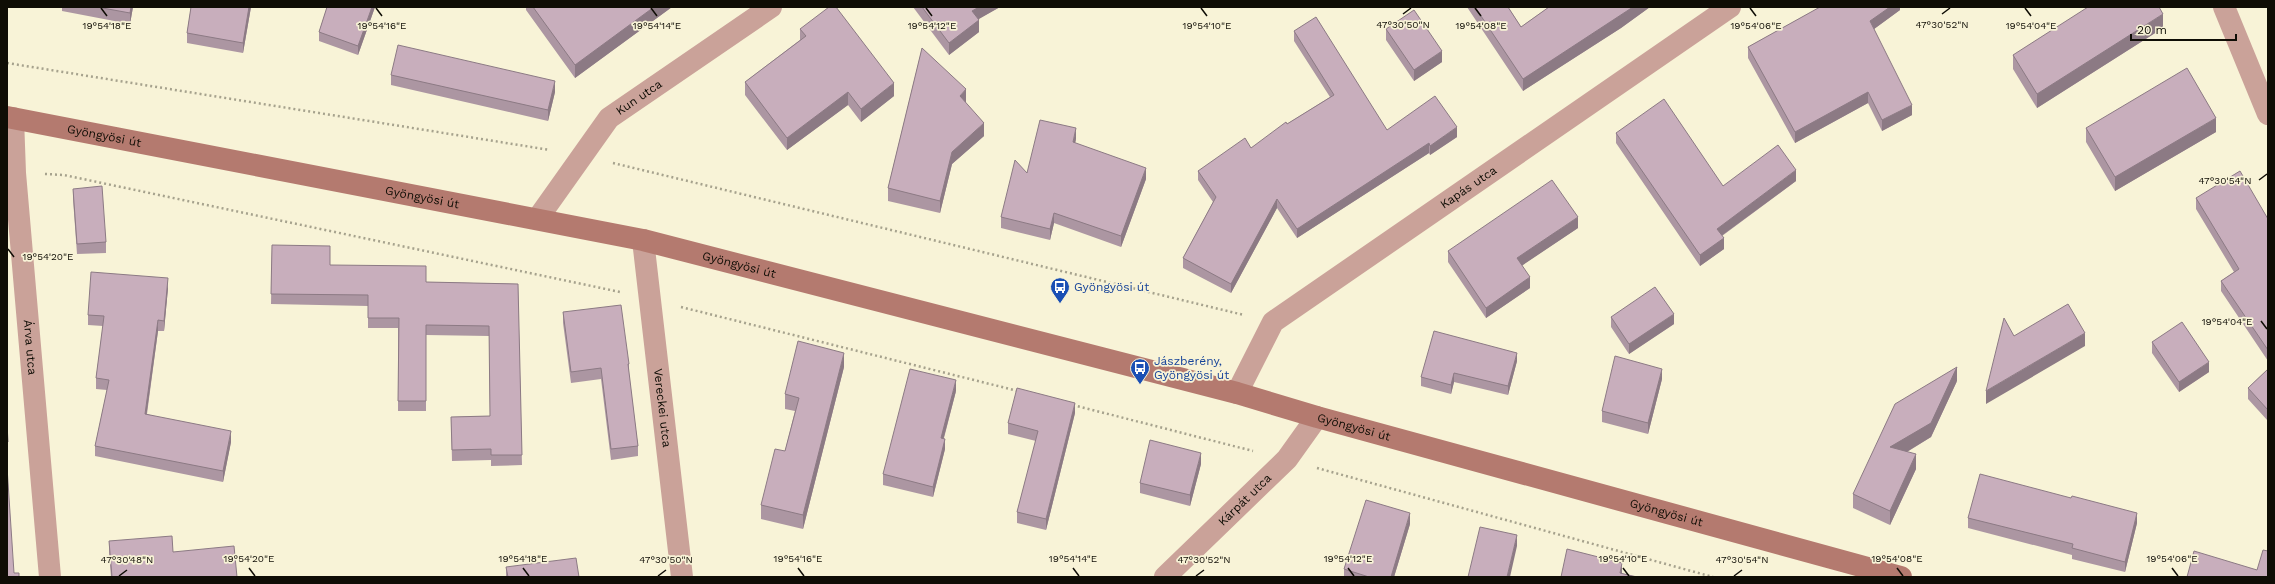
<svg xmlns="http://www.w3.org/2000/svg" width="2275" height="584" font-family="'Work Sans',sans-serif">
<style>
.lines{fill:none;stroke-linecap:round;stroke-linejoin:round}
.path{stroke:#a6a28d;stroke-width:2.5;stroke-dasharray:2 3;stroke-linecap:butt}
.street{stroke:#caa299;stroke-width:22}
.secondary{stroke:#b47a6f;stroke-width:22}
.wall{fill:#ac96a2}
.shaded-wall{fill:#8c7a84}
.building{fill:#c8aebc;stroke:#8c7a84}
.ticks{fill:none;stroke:#0f0d05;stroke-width:1.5}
.labels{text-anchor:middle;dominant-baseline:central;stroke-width:3.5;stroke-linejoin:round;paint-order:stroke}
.street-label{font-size:12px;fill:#0f0d05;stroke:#f8f3d7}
.transit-label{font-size:12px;fill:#164399;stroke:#f8f3d7;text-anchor:start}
.ticks-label{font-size:10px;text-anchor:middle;fill:#0f0d05;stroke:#f8f3d7;stroke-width:3.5;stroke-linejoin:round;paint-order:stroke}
</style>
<rect width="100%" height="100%" fill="#f8f3d7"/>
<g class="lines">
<path class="path" d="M7 63 550 150
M613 163 1244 315
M45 174 64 175 620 292
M681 307 1018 391
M1073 405 1253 451
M1317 468 1713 577"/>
<g class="street">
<path d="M2224 7 2268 114"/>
<path id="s1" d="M13 118 15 173 50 577"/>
<path id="s2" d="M538 218 609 118 771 7"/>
<path id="s3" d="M643 240 682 577"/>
<path id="s4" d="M1237 393 1273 322 1730 7"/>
<path id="s5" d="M1165 577 1287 459 1317 417"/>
</g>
<path class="secondary" id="s6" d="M7 117 643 240 1237 393 1317 417 1901 577"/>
</g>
<path class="wall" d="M62 7H133L130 24 62 11Z
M191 7H251L243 53 187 43V33Z
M327 7H375L358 55 319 41V32Z
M526 7H672L575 78 526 10Z
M913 7H1000L978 19 979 32 949 55Z
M1467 7H1508L1521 27 1549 7H1650L1621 28 1523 91Z
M1819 7H1900V10L1874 29 1912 115 1882 131 1868 103 1795 143 1748 58V47L1819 8Z
M2163 28 2037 108 2013 69V55Z
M800 29 894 96 861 122 848 105 787 150 745 95V82L800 40Z
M1386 29 1442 62 1414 81 1386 40Z
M1294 31 1387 130 1457 137 1430 155 1429 153 1297 238 1277 208 1231 293 1183 268V258L1213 202 1198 180V171L1251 148 1287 124 1330 97 1294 41Z
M922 48 966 102 965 103 984 136 952 164 940 213 888 201V188Z
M391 75 555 92 548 121 391 85Z
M2086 128 2216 132 2115 191 2086 142Z
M1616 133 1723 186 1796 181 1722 236 1724 249 1700 266 1616 143Z
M1076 139 1075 143 1146 179 1121 247 1054 223 1050 240 1001 228V217L1027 173Z
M73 189 106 242V253L77 254 73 199Z
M2196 198 2268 219V361L2221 291V281L2234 272 2196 209Z
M1578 228 1522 265 1530 288 1486 318 1448 262V251Z
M272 245 330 265 426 282 518 284 522 465 491 466V460L452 461 451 417 490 416 489 336 426 335V411H398V328H368V306L271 304Z
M168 288 164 331H158L147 414 231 442 223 482 95 456V446L107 390 96 389V378L103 326 88 325V315Z
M563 312 629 364V375L638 446V456L611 460 601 379 571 383 563 323Z
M1611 317 1674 324 1629 354 1611 327Z
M2152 342 2209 372 2179 392 2152 353Z
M1517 361 1508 395 1454 382 1451 394 1421 386V377Z
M844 367 803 529 761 519V505L785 451 795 411 785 409V394Z
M2268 369V421L2248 399V388Z
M1662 379 1648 434 1602 422V411Z
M1957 381 1931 437 1907 452 1916 469 1890 525 1853 508V494Z
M956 391 944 438 945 449 933 497 883 485V474Z
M1075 413 1046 530 1017 523V512L1036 441 1008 434V423Z
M7 424 8 442V453H7Z
M1201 464 1190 506 1140 493V483Z
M2071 498 2137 523 2125 572 2072 559V555L1968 528V518Z
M1410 524 1394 577H1344V569Z
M109 541 173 552 237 577H111L109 552Z
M506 567 579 577H506Z"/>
<path class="shaded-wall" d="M131 7H133L130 24V13Z
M249 7H251L243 53V43Z
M372 7H375L358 55V46Z
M654 7H672L575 78V65Z
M979 7H1000L972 23V11Z
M1633 7H1650L1621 28 1523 91V79Z
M1890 7H1900V10L1870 32V21Z
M2163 14V28L2037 108V94Z
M979 20V32L949 55V43Z
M1442 51V62L1414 81V70Z
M555 81V92L548 121V110Z
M894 83V96L861 122V109Z
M966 89V102L960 109V96Z
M848 92V105L787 150V138Z
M1868 92V103L1795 143V132Z
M1912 105V115L1882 131V120Z
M2216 118V132L2115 191V177Z
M984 123V136L952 164 940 213V201L952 152Z
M1457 127V137L1430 155V146Z
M1076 128V139L1073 152V142Z
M1429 143V153L1297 238V229Z
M1146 168V179L1121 247V236Z
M1796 170V181L1717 239V229Z
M1277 199V208L1231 293V284Z
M1054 213V223L1050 240V229Z
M1578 217V228L1517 269V258Z
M1724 238V249L1700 266V255Z
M1530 277V288L1486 318V308Z
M168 278V288L164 331V321Z
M1674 314V324L1629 354V344Z
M158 320V331L145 425V414Z
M2085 333V346L1986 404V391Z
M844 353V367L803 529V515Z
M1517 353V361L1508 395V386Z
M2209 362V372L2179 392V382Z
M1957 367V381L1931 437 1890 462V447Z
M1662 369V379L1648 434V423Z
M1454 373V382L1451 394V385Z
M956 380V391L941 448V438Z
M1075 403V413L1046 530V519Z
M231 431V442L223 482V471Z
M945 439V449L933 497V487Z
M1201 453V464L1190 506V495Z
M1916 454V469L1890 525V511Z
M1410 513V524L1394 577H1391Z
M2137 513V523L2125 572V562Z
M1517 535V546L1510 577H1507Z
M1622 563V575L1620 573Z"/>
<path class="building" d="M97 7H131L130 13Z
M191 7H249L243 43 187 33Z
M327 7H372L358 46 319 32Z
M533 7H654L575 65Z
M829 7H836L894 83 861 109 848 92 787 138 745 82 806 36 800 29Z
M922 7H979L972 11 979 20 949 43Z
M1475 7H1508L1521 27 1549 7H1633L1523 79Z
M1820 7H1890L1870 21 1912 105 1882 120 1868 92 1795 132 1748 47Z
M2088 7H2159L2163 14 2037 94 2013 55Z
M1414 10 1442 51 1414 70 1386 29Z
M1316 17 1387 130 1435 96 1457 127 1430 146 1429 143 1297 229 1277 199 1231 284 1183 258 1216 197 1198 171 1245 138 1251 148 1286 122 1287 124 1334 95 1294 31Z
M398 45 555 81 548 110 391 75Z
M922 48 966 89 960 96 984 123 952 152 940 201 888 188Z
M2187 68 2216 118 2115 177 2086 128Z
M1664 99 1723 186 1778 145 1796 170 1717 229 1724 238 1700 255 1616 133Z
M1040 120 1076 128 1073 142 1146 168 1121 236 1054 213 1050 229 1001 217 1015 160 1027 173Z
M2240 171 2268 219V350L2221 281 2239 269 2196 198Z
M1552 180 1578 217 1517 258 1530 277 1486 308 1448 251Z
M102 186 106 242 77 244 73 189Z
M272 245 330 246V265L426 266V282L518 284 522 455H491V449L452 450 451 417 490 416 489 326 426 325V401H398L399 318H368V295L271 294Z
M91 272 168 278 164 321 158 320 145 414 231 431 223 471 95 446 109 380 96 378 104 316 88 315Z
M1655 287 1674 314 1629 344 1611 317Z
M2068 304 2085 333 1986 391 2004 318 2014 336Z
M621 305 629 364H628L638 446 611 449 601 368 571 372 563 312Z
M2182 322 2209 362 2179 382 2152 342Z
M1434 331 1517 353 1508 386 1454 373 1451 385 1421 377Z
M798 341 844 353 803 515 761 505 775 449 785 451 799 398 785 394Z
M1615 356 1662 369 1648 423 1602 411Z
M1957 367 1931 423 1890 447 1916 454 1890 511 1853 494 1895 404Z
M910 369 956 380 941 438 945 439 933 487 883 474Z
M2268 369V410L2248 388Z
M1017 388 1075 403 1046 519 1017 512 1038 431 1008 423Z
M7 424 8 442H7Z
M1150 440 1201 453 1190 495 1140 483Z
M7 467 14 573H19V577H7Z
M1980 474 2071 498 2072 496 2137 513 2125 562 2072 548 2073 544 1968 518Z
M1366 500 1410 513 1391 577H1369L1344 569Z
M1480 527 1517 535 1507 577H1468Z
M172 536 173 552 234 546 237 577H112L109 541Z
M1567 549 1622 563 1620 573 1637 577H1561Z
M2263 550 2268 551V577H2187L2194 551 2257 570Z
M576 558 579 577H508L506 567Z"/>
<path class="ticks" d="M101 8 107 16M376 8 382 16M651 8 657 16M926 8 932 16M1201 8 1207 16M1475 8 1481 16M1750 8 1756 16M2025 8 2031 16M1403 14 1411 8M1942 14 1950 8M2259 180 2267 174M8 249 14 257M2261 321 2267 329M249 568 255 576M523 568 529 576M798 568 804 576M1073 568 1079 576M1348 568 1354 576M1623 568 1629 576M1897 568 1903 576M2172 568 2178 576M119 576 127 570M658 576 666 570M1196 576 1204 570M1734 576 1742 570"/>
<defs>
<symbol id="bus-pin" viewBox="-11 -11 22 30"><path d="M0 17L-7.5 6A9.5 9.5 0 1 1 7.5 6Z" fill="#1a4fb4" stroke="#f8f3d7"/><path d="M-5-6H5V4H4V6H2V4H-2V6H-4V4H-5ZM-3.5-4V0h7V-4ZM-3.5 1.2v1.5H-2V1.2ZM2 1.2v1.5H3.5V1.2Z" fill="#fff"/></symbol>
</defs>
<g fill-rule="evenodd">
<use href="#bus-pin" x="1049" y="276" width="22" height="30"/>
<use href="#bus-pin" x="1129" y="357" width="22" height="30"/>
</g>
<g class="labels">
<g class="street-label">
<text stroke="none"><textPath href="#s2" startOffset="159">Kun utca</textPath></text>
<text stroke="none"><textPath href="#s6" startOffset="99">Gyöngyösi út</textPath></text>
<text stroke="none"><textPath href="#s4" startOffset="317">Kapás utca</textPath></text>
<text stroke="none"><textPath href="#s6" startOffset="423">Gyöngyösi út</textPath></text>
<text stroke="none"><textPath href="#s6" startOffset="747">Gyöngyösi út</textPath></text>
<text stroke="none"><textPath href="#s1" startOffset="230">Árva utca</textPath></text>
<text stroke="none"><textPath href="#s3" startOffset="169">Vereckei utca</textPath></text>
<text stroke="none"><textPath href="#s6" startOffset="1383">Gyöngyösi út</textPath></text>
<text stroke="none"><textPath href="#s5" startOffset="111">Kárpát utca</textPath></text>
<text stroke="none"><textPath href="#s6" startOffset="1707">Gyöngyösi út</textPath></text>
</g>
<g class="transit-label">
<text x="1074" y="287">Gyöngyösi út</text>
<text x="1154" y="361">Jászberény,<tspan x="1154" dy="14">Gyöngyösi út</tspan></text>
</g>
</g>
<g class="ticks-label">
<text x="1403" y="28">47°30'50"N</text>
<text x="1942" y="28">47°30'52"N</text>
<text x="107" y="29">19°54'18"E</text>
<text x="382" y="29">19°54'16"E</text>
<text x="657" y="29">19°54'14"E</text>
<text x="932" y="29">19°54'12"E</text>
<text x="1481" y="29">19°54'08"E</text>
<text x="1756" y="29">19°54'06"E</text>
<text x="2031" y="29">19°54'04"E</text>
<text x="1207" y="29">19°54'10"E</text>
<text x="2225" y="184">47°30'54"N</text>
<text x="48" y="260">19°54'20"E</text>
<text x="2227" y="325">19°54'04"E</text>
<text x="249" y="562">19°54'20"E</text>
<text x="523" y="562">19°54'18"E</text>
<text x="798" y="562">19°54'16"E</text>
<text x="1073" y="562">19°54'14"E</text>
<text x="1348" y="562">19°54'12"E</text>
<text x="1623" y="562">19°54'10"E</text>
<text x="1897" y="562">19°54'08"E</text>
<text x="2172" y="562">19°54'06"E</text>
<text x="127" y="563">47°30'48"N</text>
<text x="666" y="563">47°30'50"N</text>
<text x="1204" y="563">47°30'52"N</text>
<text x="1742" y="563">47°30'54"N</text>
</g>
<rect width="2275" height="584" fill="none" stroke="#0f0d05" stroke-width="16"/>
<path d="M2131 34v6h105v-6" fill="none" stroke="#0f0d05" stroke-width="2"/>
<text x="2137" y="34" font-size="12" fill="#0f0d05" stroke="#f8f3d7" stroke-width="3" paint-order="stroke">20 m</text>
</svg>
